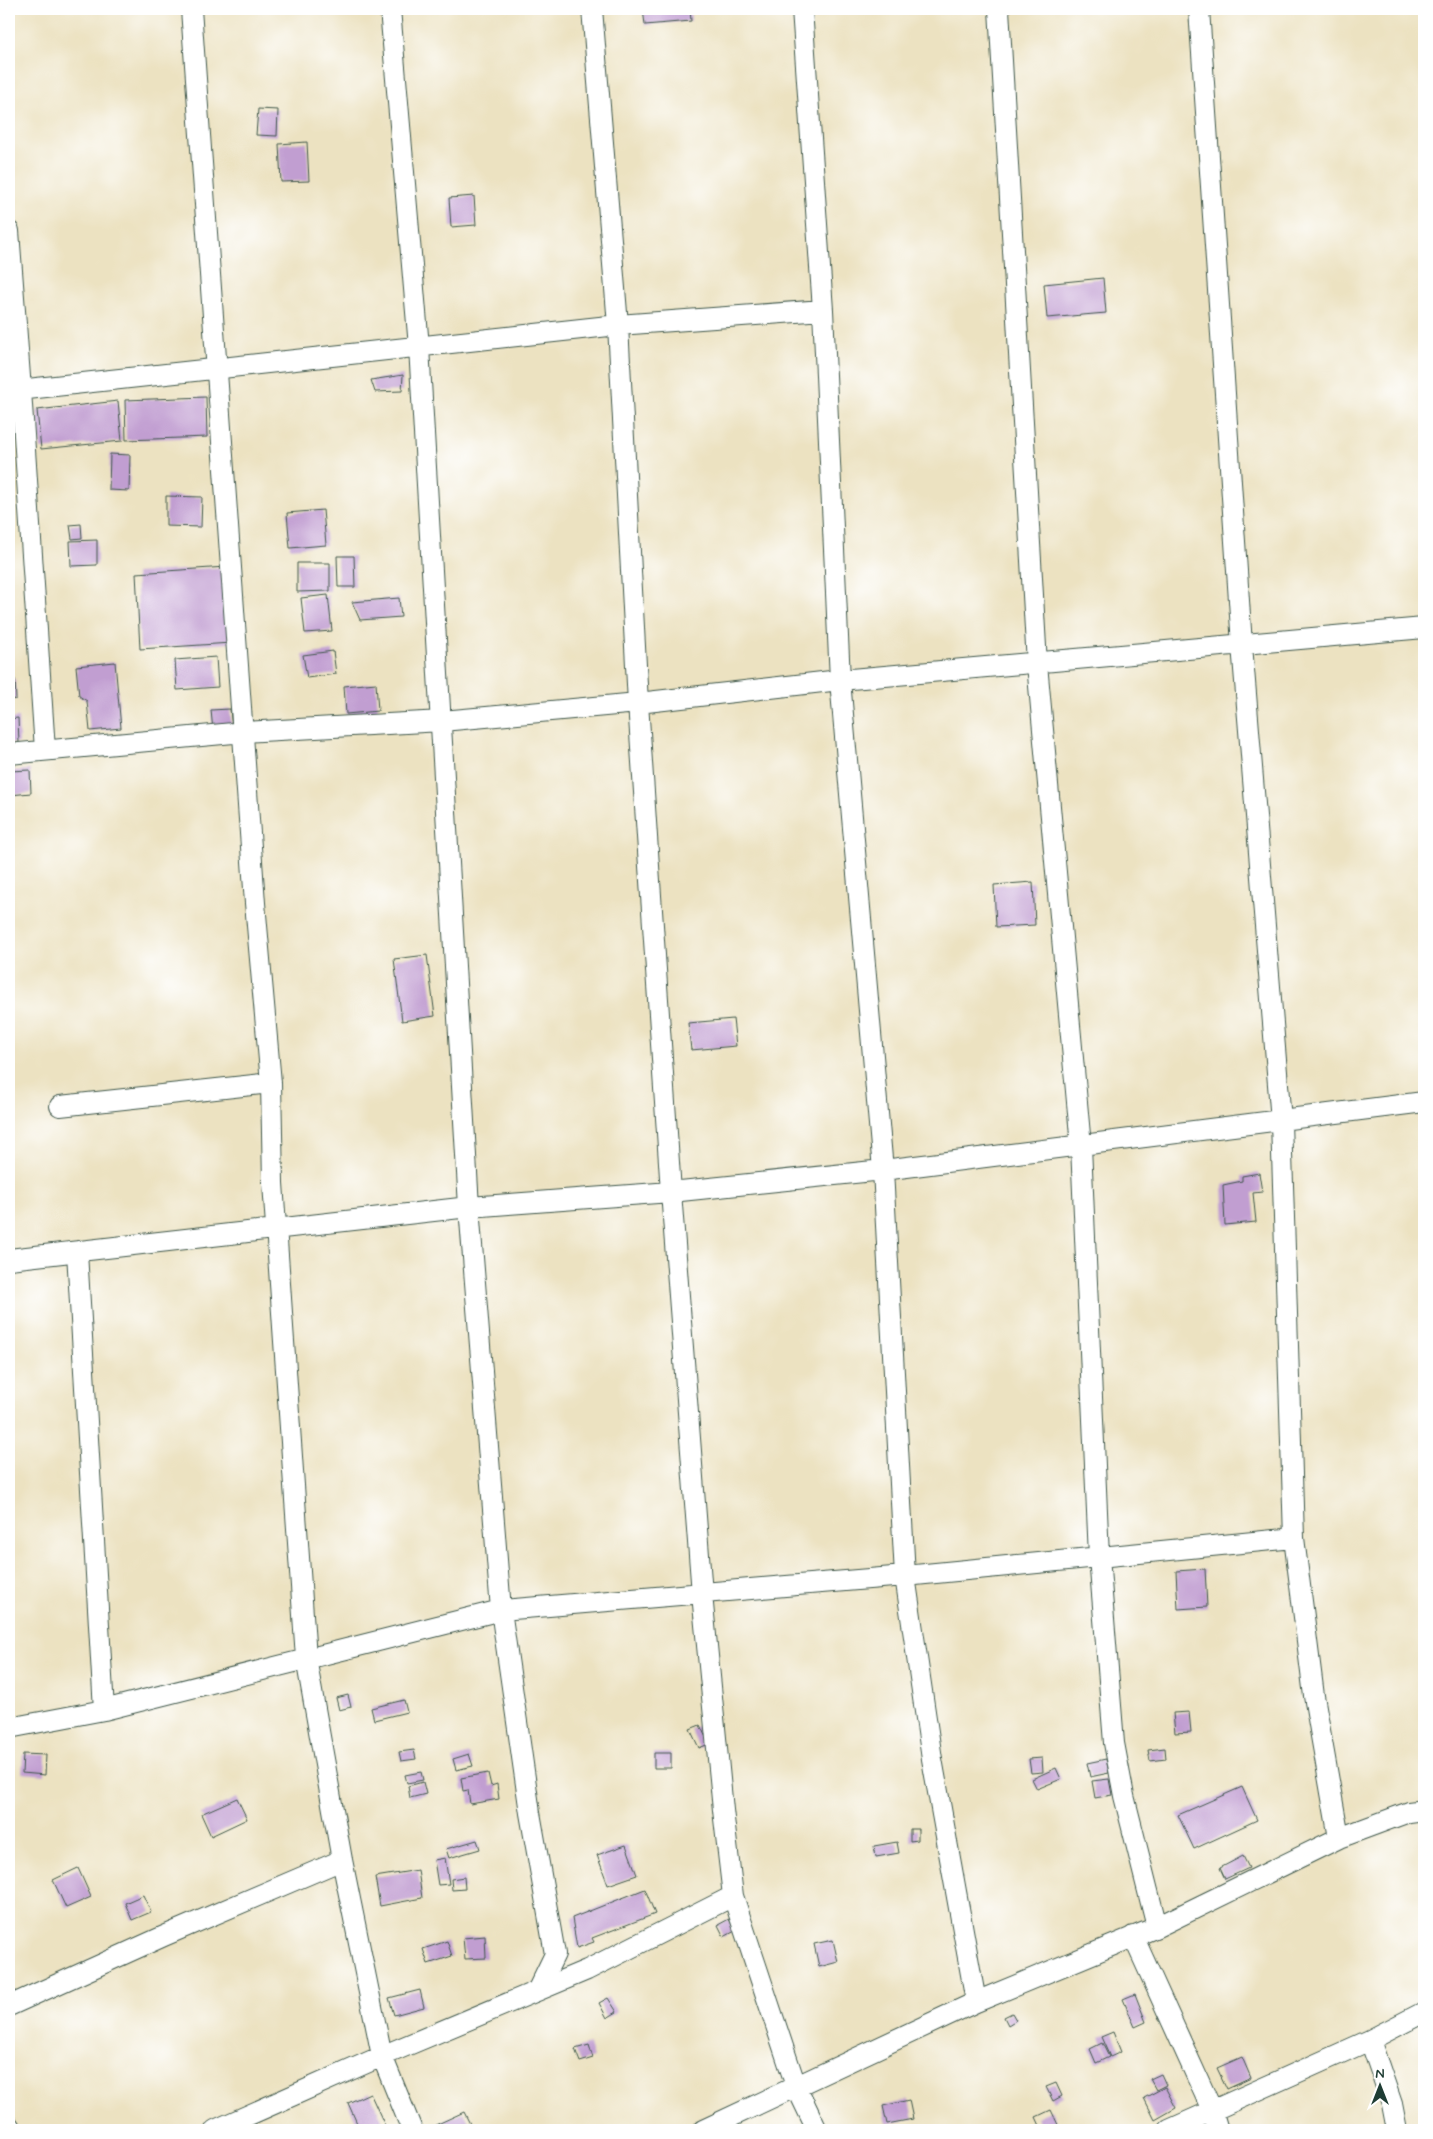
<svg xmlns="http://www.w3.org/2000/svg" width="1433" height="2139" font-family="Mynerve,sans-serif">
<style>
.building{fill:#c19ed1}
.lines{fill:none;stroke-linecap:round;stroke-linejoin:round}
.street-casing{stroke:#3e5649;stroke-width:22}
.street{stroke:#fff;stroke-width:20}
</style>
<rect width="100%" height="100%" fill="#fff"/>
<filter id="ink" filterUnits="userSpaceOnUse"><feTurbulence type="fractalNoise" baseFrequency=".02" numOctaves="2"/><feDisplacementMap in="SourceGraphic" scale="10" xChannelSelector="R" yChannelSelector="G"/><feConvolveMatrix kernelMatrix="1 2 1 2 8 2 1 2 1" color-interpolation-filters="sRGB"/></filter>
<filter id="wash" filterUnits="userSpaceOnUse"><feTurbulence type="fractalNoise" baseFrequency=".0096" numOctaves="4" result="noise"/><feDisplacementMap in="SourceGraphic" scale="20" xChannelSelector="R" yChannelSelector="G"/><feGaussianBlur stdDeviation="1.12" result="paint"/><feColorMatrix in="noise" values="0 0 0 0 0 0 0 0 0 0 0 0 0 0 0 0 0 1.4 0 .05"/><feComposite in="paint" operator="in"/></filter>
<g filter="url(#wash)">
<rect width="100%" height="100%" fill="#ece2c1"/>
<g id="blocks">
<path class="building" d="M643 9H690L691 21 645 25Z
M821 9H859V10L821 13Z
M258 109 278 110 277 136 256 135Z
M307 142 309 181 281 182 279 144Z
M474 196 476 225 451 227 449 198Z
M1103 278 1106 313 1047 318 1044 284Z
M403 375 402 391 375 392 371 380Z
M206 397 207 437 126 440 125 400Z
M118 401 122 441 41 449 37 410Z
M110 454 130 455 129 491 109 490Z
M166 496 202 497 201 527 166 526Z
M323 510 326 545 290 548 287 513Z
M81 524 82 538 72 539 70 525Z
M97 540V565L71 566 70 541Z
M337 556H354L355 587H338Z
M297 563H330V591L297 592Z
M226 567 231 643 140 649 136 573Z
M328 595 332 631 305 633 301 598Z
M399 598 401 617 360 620 352 602Z
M333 651 336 674 307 678 303 655Z
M216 657 218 687 177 690 175 660Z
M115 662 121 728 90 731 87 701 79 696 76 666Z
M15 679 16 699 9 700V680Z
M376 683 378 711 346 714 344 686Z
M230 709 232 729 213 731 211 710Z
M18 718 19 743H9V719Z
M30 770 31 793 10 795 9 771Z
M1033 882 1035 925 996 927 994 885Z
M427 955 435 1016 402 1021 394 959Z
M733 1019 736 1046 691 1050 688 1023Z
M1259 1173 1262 1192 1253 1193 1256 1222 1225 1225 1223 1185 1242 1181V1176Z
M1205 1569 1207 1607 1178 1609 1176 1571Z
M348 1695 351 1707 339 1710 336 1698Z
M404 1700 407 1712 374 1720 371 1708Z
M1189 1712 1191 1732 1175 1733 1173 1713Z
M700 1725 709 1744 699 1748 690 1729Z
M1165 1748 1166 1759 1150 1761 1148 1750Z
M414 1750 416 1759 401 1761 399 1752Z
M654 1753H671V1768H654Z
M23 1754 46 1755 45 1775 22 1773Z
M469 1754 473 1766 456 1770 453 1759Z
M1042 1758 1043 1772 1031 1773 1029 1759Z
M1106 1759 1109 1773 1090 1777 1087 1763Z
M1056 1768 1061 1779 1037 1789 1032 1779Z
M421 1772 423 1780 407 1783 405 1775Z
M488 1773 491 1786 497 1784 499 1799 470 1804 468 1790 463 1791 461 1778Z
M1109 1779 1112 1795 1095 1798 1092 1781Z
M423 1782 426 1794 410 1798 408 1786Z
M1242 1787 1257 1820 1194 1849 1178 1815Z
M237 1798 247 1819 211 1836 201 1814Z
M910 1829H918V1840L910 1841Z
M477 1840 480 1849 449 1858 446 1849Z
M897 1842 899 1853 876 1857 874 1846Z
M626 1845 637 1875 608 1885 597 1855Z
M1243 1856 1249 1868 1225 1879 1220 1868Z
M445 1858 449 1884 438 1885 434 1860Z
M78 1868 91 1897 66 1908 53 1880Z
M418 1870 422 1898 380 1906 375 1877Z
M464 1877 465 1889 452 1890 451 1879Z
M645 1889 655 1914 592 1938 594 1942 577 1948 572 1918Z
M143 1895 151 1912 132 1920 125 1903Z
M729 1919 735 1931 724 1937 718 1925Z
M485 1936 486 1958 465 1959 463 1938Z
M833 1940 838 1962 819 1967 814 1944Z
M447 1941 452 1956 428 1964 423 1949Z
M420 1990 424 2007 394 2015 389 1998Z
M1135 1994 1146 2022 1135 2027 1123 1999Z
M608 1998 617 2012 607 2018 599 2003Z
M1012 2013 1016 2020 1008 2025 1004 2017Z
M1113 2032 1121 2052 1110 2057 1101 2037Z
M1102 2043 1109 2057 1096 2063 1090 2049Z
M589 2045 593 2058 580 2062 575 2049Z
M1242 2057 1251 2078 1227 2089 1217 2068Z
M1161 2074 1166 2085 1156 2090 1150 2079Z
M1056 2083 1062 2096 1053 2101 1046 2087Z
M1165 2087 1176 2108 1155 2120 1144 2098Z
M370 2093 387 2130H360L348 2103Z
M909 2100 913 2119 887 2124 883 2106Z
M1051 2110 1060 2129 1042 2130 1036 2117Z
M464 2112 471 2126 462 2130H429V2128Z"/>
</g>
</g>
<g filter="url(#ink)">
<use href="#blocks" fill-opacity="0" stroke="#3e5649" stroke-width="1"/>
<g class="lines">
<defs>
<path id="street" d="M191 9 255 903 271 1083 273 1183 306 1658 342 1860 382 2056 412 2130
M390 9 419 347 469 1207 501 1610 530 1813 555 1954 538 1989
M592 9 618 325 638 703 671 1192 702 1594 723 1810 733 1896 796 2086 817 2130
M802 9 823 310 840 680 883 1170 905 1576 932 1759 976 2002
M999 9 1037 664 1081 1146 1099 1557 1114 1743 1124 1796 1157 1927
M1199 9 1242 645 1281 1121 1294 1538 1314 1696 1339 1838
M9 231 21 390 45 750
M9 391 618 325 823 310
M9 754 244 732 442 721 638 703 840 680 1424 628
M60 1106 271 1083
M77 1252 104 1710
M9 1259 469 1207 671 1192 883 1170 1424 1102
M9 1728 104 1710 501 1610 905 1576 1294 1538
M1133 1936 1212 2110 1218 2130
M9 2006 164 1936 342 1860
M1370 2040 1392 2104 1397 2130
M9 2126 11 2130
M215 2130 382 2056 587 1970 733 1896
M703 2130 976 2002 1157 1927 1339 1838 1409 1812 1424 1810
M1169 2130 1370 2040 1424 2012"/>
</defs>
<use href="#street" class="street-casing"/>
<use href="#street" class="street"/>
</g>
</g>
<rect width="1433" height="2139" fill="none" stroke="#fff" stroke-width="30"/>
<g transform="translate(1380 2086)" stroke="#ffffff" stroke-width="4" paint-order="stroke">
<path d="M0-4L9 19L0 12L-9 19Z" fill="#1f3d34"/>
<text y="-8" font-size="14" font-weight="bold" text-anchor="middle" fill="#1f3d34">N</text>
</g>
</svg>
